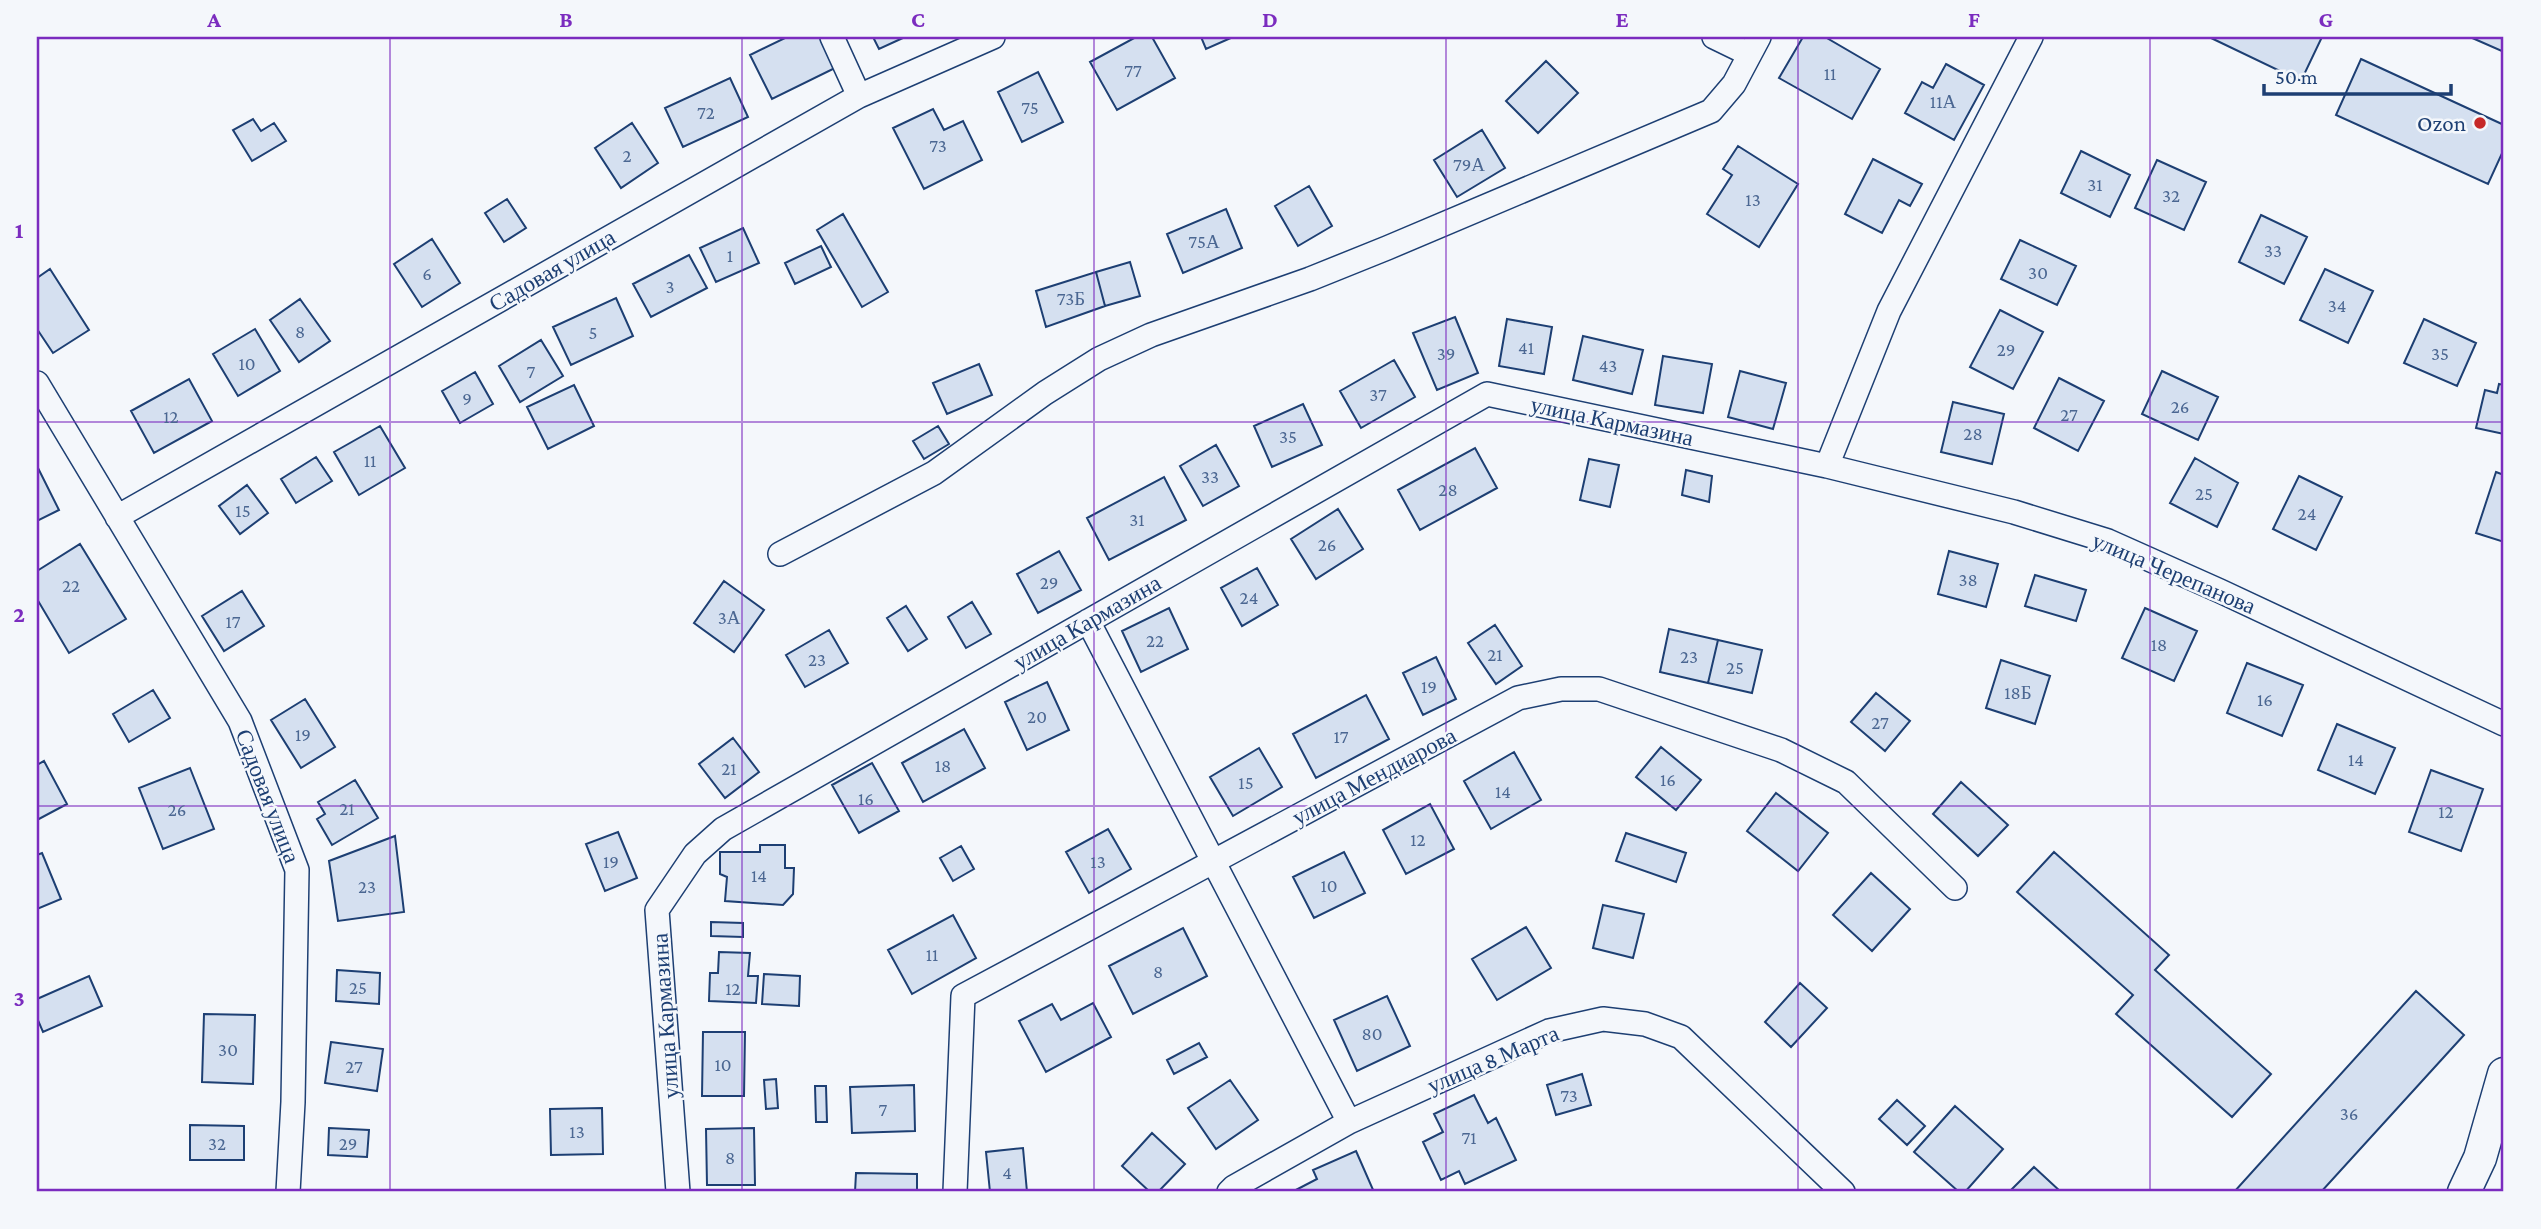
<svg xmlns="http://www.w3.org/2000/svg" width="2541" height="1229" font-family="'Crimson Pro',serif">
<style>
.building{fill:#d5e0f0;stroke:#1d3f73;stroke-width:2}
.lines{fill:none;stroke-linecap:round;stroke-linejoin:round}
.street-casing{stroke:#1d3f73;stroke-width:26}
.secondary-casing{stroke:#1d3f73;stroke-width:35}
.street{stroke:#f4f7fb;stroke-width:23}
.secondary{stroke:#f4f7fb;stroke-width:32}
.grid{fill:none;stroke:#7b2cbf;stroke-width:2;stroke-opacity:0.55}
.poi-dot{fill:#c62828;stroke:#f4f7fb;stroke-width:2.5}
.labels{text-anchor:middle;dominant-baseline:central;stroke-width:5;stroke-linejoin:round;paint-order:stroke}
.number-label{font-size:19px;fill:#4b6792}
.poi-label{font-size:23px;fill:#1d3f73;stroke:#f4f7fb;text-anchor:end}
.street-label{font-size:23px;fill:#1d3f73;stroke:#f4f7fb}
.neatline{fill:none;stroke:#7b2cbf;stroke-width:2.5}
.grid-label{font-size:23px;text-anchor:middle;font-weight:bold;fill:#7b2cbf}
</style>
<rect width="100%" height="100%" fill="#f4f7fb"/>
<path class="building" d="M787 37H822L837 67 772 99 750 55Z
M873 37H905L879 49Z
M1136 37H1152L1175 78 1117 110 1090 62Z
M1201 37H1233L1206 49Z
M1803 37H1825L1880 69 1852 119 1779 78Z
M2209 37H2322L2301 81Z
M2470 37H2504V52Z
M2361 59 2504 125V149L2488 184 2336 115Z
M1546 61 1578 93 1538 133 1506 101Z
M1946 64 1984 85 1954 140 1905 113 1922 82 1933 88Z
M1038 72 1063 122 1022 142 998 92Z
M730 78 748 117 683 147 665 108Z
M933 109 944 130 963 121 982 160 924 189 893 128Z
M253 119 261 131 274 123 286 141 252 161 233 130Z
M632 123 658 163 621 188 595 148Z
M1482 130 1505 168 1457 197 1434 160Z
M1738 146 1798 184 1759 247 1707 214 1732 175 1723 169Z
M2081 151 2130 175 2110 217 2061 193Z
M1873 159 1922 184 1910 206 1899 200 1882 233 1845 214Z
M2157 160 2206 182 2184 230 2135 208Z
M1309 186 1332 226 1298 246 1275 206Z
M507 199 526 228 504 242 485 213Z
M1226 209 1242 248 1183 273 1167 234Z
M843 214 888 292 862 307 817 230Z
M2261 215 2307 237 2284 284 2239 262Z
M743 228 759 263 716 282 700 248Z
M432 239 460 283 422 307 394 264Z
M2020 240 2076 266 2057 305 2001 279Z
M821 246 831 267 795 284 785 263Z
M689 255 707 288 651 317 633 284Z
M1130 262 1140 296 1105 306 1096 272Z
M50 269 89 330 53 353 37 329V278Z
M2325 269 2373 291 2348 343 2300 320Z
M1096 272 1105 306 1046 327 1036 291Z
M616 298 633 336 571 365 553 327Z
M300 299 330 341 299 362 270 320Z
M2000 310 2043 332 2013 389 1970 367Z
M1455 317 1478 373 1437 390 1413 333Z
M1507 319 1552 327 1544 374 1499 366Z
M2424 319 2476 343 2457 386 2404 363Z
M255 329 280 371 238 396 213 354Z
M1583 336 1643 350 1632 394 1573 380Z
M541 340 563 376 520 402 499 366Z
M1663 356 1712 364 1703 413 1655 405Z
M1394 360 1415 397 1361 428 1340 391Z
M979 364 992 395 947 414 933 383Z
M1740 371 1786 383 1773 429 1728 417Z
M2162 371 2218 397 2198 440 2142 414Z
M475 372 493 404 460 423 442 391Z
M2059 378 2104 401 2078 451 2034 428Z
M189 379 212 421 154 453 131 411Z
M2499 384 2504 385V434L2476 428 2485 390 2497 393Z
M574 385 594 426 548 449 527 407Z
M1953 402 2004 414 1992 464 1941 452Z
M1303 404 1322 445 1272 467 1254 426Z
M380 426 405 468 359 495 334 452Z
M938 426 949 444 924 459 913 441Z
M1216 445 1239 486 1203 506 1180 466Z
M1475 448 1497 488 1420 530 1398 490Z
M316 457 332 481 296 503 281 479Z
M2195 458 2238 483 2217 527 2170 503Z
M1589 459 1619 465 1610 507 1580 500Z
M37 466 59 510 37 521Z
M1686 470 1712 476 1709 502 1682 495Z
M2496 472 2504 475V542L2476 533Z
M2299 476 2342 497 2316 550 2273 529Z
M1164 477 1186 520 1109 560 1087 518Z
M247 485 268 513 240 534 219 506Z
M1338 509 1363 549 1316 579 1291 539Z
M80 544 126 619 69 653 37 599V571Z
M1059 551 1081 590 1038 613 1017 574Z
M1949 551 1998 564 1986 607 1938 594Z
M1257 568 1278 605 1242 626 1221 588Z
M2035 575 2086 590 2076 621 2025 606Z
M724 581 764 610 734 652 694 623Z
M242 591 264 626 224 651 202 616Z
M972 602 991 634 966 648 948 617Z
M906 606 927 639 908 651 887 618Z
M1169 608 1188 649 1141 672 1122 631Z
M2145 608 2197 631 2174 681 2122 658Z
M1495 625 1522 666 1496 684 1468 643Z
M1669 629 1718 640 1708 683 1660 672Z
M829 630 848 663 805 687 786 655Z
M1718 640 1762 650 1752 693 1708 683Z
M1436 657 1456 699 1423 715 1403 673Z
M2001 660 2050 676 2035 724 1986 708Z
M2247 663 2303 685 2282 736 2227 713Z
M1047 682 1069 730 1027 750 1005 702Z
M153 690 170 718 129 742 113 714Z
M1876 693 1910 721 1885 751 1851 722Z
M1366 695 1389 739 1316 778 1293 734Z
M305 699 335 747 301 768 271 720Z
M2337 724 2395 748 2375 794 2318 770Z
M964 729 985 768 923 802 902 763Z
M733 738 759 772 725 798 699 764Z
M1661 747 1701 780 1676 810 1636 777Z
M1259 748 1282 787 1233 816 1210 777Z
M1514 752 1541 800 1491 829 1464 781Z
M44 761 67 804 37 820V765Z
M872 763 899 811 859 833 832 785Z
M190 768 214 829 163 849 139 788Z
M2431 770 2483 789 2461 851 2409 832Z
M355 780 378 818 332 845 317 819 325 814 318 802Z
M1961 782 2008 825 1978 856 1933 814Z
M1776 793 1828 833 1798 871 1747 831Z
M1430 804 1454 849 1406 874 1383 830Z
M1108 829 1131 869 1089 893 1066 852Z
M618 832 637 878 605 891 586 844Z
M1626 833 1686 853 1676 882 1616 861Z
M395 836 404 912 338 921 329 861Z
M760 845H785V868H794L793 894 783 905 725 901 727 877 720 874V852H760Z
M961 846 974 869 953 881 940 858Z
M1344 852 1365 893 1314 918 1293 877Z
M2054 852 2169 955 2155 970 2271 1074 2232 1117 2116 1014 2133 995 2017 892Z
M42 853 61 899 37 909V855Z
M1871 873 1910 909 1872 951 1833 915Z
M1603 905 1644 914 1633 958 1593 948Z
M953 915 976 958 912 994 888 950Z
M711 922 743 923V937L711 936Z
M1526 927 1551 968 1497 1000 1472 959Z
M1183 928 1207 976 1133 1014 1109 966Z
M719 952 750 953 748 976H758L756 1003 709 1001 710 973H718Z
M337 970 380 973 379 1004 336 1001Z
M764 974 800 976 799 1006 762 1004Z
M89 976 102 1006 43 1032 37 1018V999Z
M1800 983 1827 1008 1791 1047 1765 1022Z
M2416 991 2464 1035 2321 1192H2234Z
M1387 996 1410 1046 1357 1071 1334 1020Z
M1093 1003 1111 1037 1046 1072 1019 1021 1052 1004 1061 1020Z
M204 1014 255 1015 253 1084 202 1082Z
M703 1032H745L744 1096H702Z
M331 1042 383 1049 377 1091 325 1083Z
M1199 1043 1207 1057 1174 1074 1167 1060Z
M1582 1074 1591 1105 1556 1115 1547 1085Z
M776 1079 778 1108 766 1109 764 1080Z
M1230 1080 1258 1120 1216 1149 1188 1108Z
M914 1085 915 1131 852 1133 850 1087Z
M815 1086H826L827 1122H816Z
M1474 1095 1488 1123 1496 1118 1516 1160 1465 1184 1459 1171 1441 1180 1423 1142 1443 1132 1434 1114Z
M1897 1100 1925 1126 1907 1145 1879 1119Z
M1955 1106 2003 1149 1965 1192H1959L1914 1152Z
M602 1108 603 1154 551 1155 550 1109Z
M190 1125 244 1126V1160H190Z
M329 1128 369 1130 367 1157 328 1155Z
M754 1128 755 1185H707L706 1129Z
M1152 1133 1185 1164 1158 1192H1150L1122 1166Z
M1023 1148 1027 1192H990L986 1152Z
M1356 1151 1374 1192H1292L1317 1179 1313 1170Z
M2034 1167 2061 1192H2009Z
M856 1173 917 1174V1192H855Z"/>
<g class="lines">
<defs>
<path id="street" d="M832 37 859 96
M1714 37 1749 54
M37 383 240 721 297 870 293 1102 288 1192
M1827 466 1889 311 2031 37
M117 517 859 96 993 37
M780 554 934 473 1045 393 1099 359 1151 335 1310 279 1387 248 1711 111 1734 84 1759 37
M1088 621 1349 1122
M678 1192 657 910 695 854 723 829 1487 394 1827 466 2014 512 2108 541 2220 591 2504 724
M955 1192 963 996 1518 698 1561 689H1599L1781 750 1846 782 1955 888
M1229 1192 1234 1187 1349 1122 1549 1031 1603 1019 1645 1024 1681 1037 1843 1192"/>
<path id="secondary" d="M2464 1192 2480 1158 2504 1074"/>
</defs>
<use href="#street" class="street-casing"/>
<use href="#secondary" class="secondary-casing"/>
<use href="#street" class="street"/>
<use href="#secondary" class="secondary"/>
</g>
<path class="grid" d="M390 37V1192M742 37V1192M1094 37V1192M1446 37V1192M1798 37V1192M2150 37V1192M37 422H2504M37 806H2504"/>
<circle class="poi-dot" cx="2480" cy="123" r="7"/>
<g class="labels">
<g class="number-label">
<text x="1133" y="70">77</text>
<text x="1830" y="73">11</text>
<text x="1943" y="101">11А</text>
<text x="1030" y="107">75</text>
<text x="706" y="112">72</text>
<text x="938" y="145">73</text>
<text x="627" y="155">2</text>
<text x="1469" y="164">79А</text>
<text x="2095" y="184">31</text>
<text x="2171" y="195">32</text>
<text x="1753" y="199">13</text>
<text x="1204" y="241">75А</text>
<text x="2273" y="250">33</text>
<text x="730" y="255">1</text>
<text x="2038" y="272">30</text>
<text x="427" y="273">6</text>
<text x="670" y="286">3</text>
<text x="1071" y="298">73Б</text>
<text x="2337" y="305">34</text>
<text x="300" y="331">8</text>
<text x="593" y="332">5</text>
<text x="1526" y="347">41</text>
<text x="2006" y="349">29</text>
<text x="1446" y="353">39</text>
<text x="2440" y="353">35</text>
<text x="247" y="363">10</text>
<text x="1608" y="365">43</text>
<text x="531" y="371">7</text>
<text x="1378" y="394">37</text>
<text x="467" y="398">9</text>
<text x="2180" y="406">26</text>
<text x="2069" y="414">27</text>
<text x="171" y="416">12</text>
<text x="1973" y="433">28</text>
<text x="1288" y="436">35</text>
<text x="370" y="460">11</text>
<text x="1210" y="476">33</text>
<text x="1448" y="489">28</text>
<text x="2204" y="493">25</text>
<text x="243" y="510">15</text>
<text x="2307" y="513">24</text>
<text x="1137" y="519">31</text>
<text x="1327" y="544">26</text>
<text x="1968" y="579">38</text>
<text x="1049" y="582">29</text>
<text x="71" y="585">22</text>
<text x="1249" y="597">24</text>
<text x="729" y="617">3А</text>
<text x="233" y="621">17</text>
<text x="1155" y="640">22</text>
<text x="2159" y="644">18</text>
<text x="1495" y="654">21</text>
<text x="1689" y="656">23</text>
<text x="817" y="659">23</text>
<text x="1735" y="667">25</text>
<text x="1429" y="686">19</text>
<text x="2018" y="692">18Б</text>
<text x="2265" y="699">16</text>
<text x="1037" y="716">20</text>
<text x="1880" y="722">27</text>
<text x="303" y="734">19</text>
<text x="1341" y="736">17</text>
<text x="2356" y="759">14</text>
<text x="943" y="765">18</text>
<text x="729" y="768">21</text>
<text x="1668" y="779">16</text>
<text x="1246" y="782">15</text>
<text x="1503" y="791">14</text>
<text x="866" y="798">16</text>
<text x="347" y="808">21</text>
<text x="177" y="809">26</text>
<text x="2446" y="811">12</text>
<text x="1418" y="839">12</text>
<text x="611" y="861">19</text>
<text x="1098" y="861">13</text>
<text x="759" y="875">14</text>
<text x="1329" y="885">10</text>
<text x="367" y="886">23</text>
<text x="932" y="954">11</text>
<text x="1158" y="971">8</text>
<text x="358" y="987">25</text>
<text x="733" y="988">12</text>
<text x="1372" y="1033">80</text>
<text x="228" y="1049">30</text>
<text x="723" y="1064">10</text>
<text x="354" y="1066">27</text>
<text x="1569" y="1095">73</text>
<text x="883" y="1109">7</text>
<text x="2349" y="1113">36</text>
<text x="577" y="1131">13</text>
<text x="1469" y="1137">71</text>
<text x="217" y="1143">32</text>
<text x="348" y="1143">29</text>
<text x="730" y="1157">8</text>
<text x="1007" y="1172">4</text>
</g>
<g class="poi-label">
<text x="2466" y="123">Ozon</text>
</g>
<g class="street-label">
<text transform="translate(552 270) rotate(-30)">Садовая улица</text>
<text transform="translate(1612 421) rotate(12)">улица Кармазина</text>
<text transform="translate(2174 573) rotate(23)">улица Черепанова</text>
<text transform="translate(1087 622) rotate(-30)">улица Кармазина</text>
<text transform="translate(1374 776) rotate(-28)">улица Мендиарова</text>
<text transform="translate(268 796) rotate(69)">Садовая улица</text>
<text transform="translate(665 1016) rotate(-94)">улица Кармазина</text>
<text transform="translate(1493 1059) rotate(-23)">улица 8 Марта</text>
</g>
</g>
<rect width="2541" height="1229" fill="none" stroke="#f4f7fb" stroke-width="77"/>
<path d="M2264 84v10h187v-10" fill="none" stroke="#1d3f73" stroke-width="3.5"/>
<text x="2275" y="84" font-size="21" fill="#1d3f73" stroke="#f4f7fb" stroke-width="5" paint-order="stroke">50 m</text>
<rect x="38" y="38" width="2464" height="1152" class="neatline"/>
<g class="grid-label">
<text x="214" y="27">A</text>
<text x="566" y="27">B</text>
<text x="918" y="27">C</text>
<text x="1270" y="27">D</text>
<text x="1622" y="27">E</text>
<text x="1974" y="27">F</text>
<text x="2326" y="27">G</text>
<text x="19" y="238">1</text>
<text x="19" y="622">2</text>
<text x="19" y="1006">3</text>
</g>
</svg>
